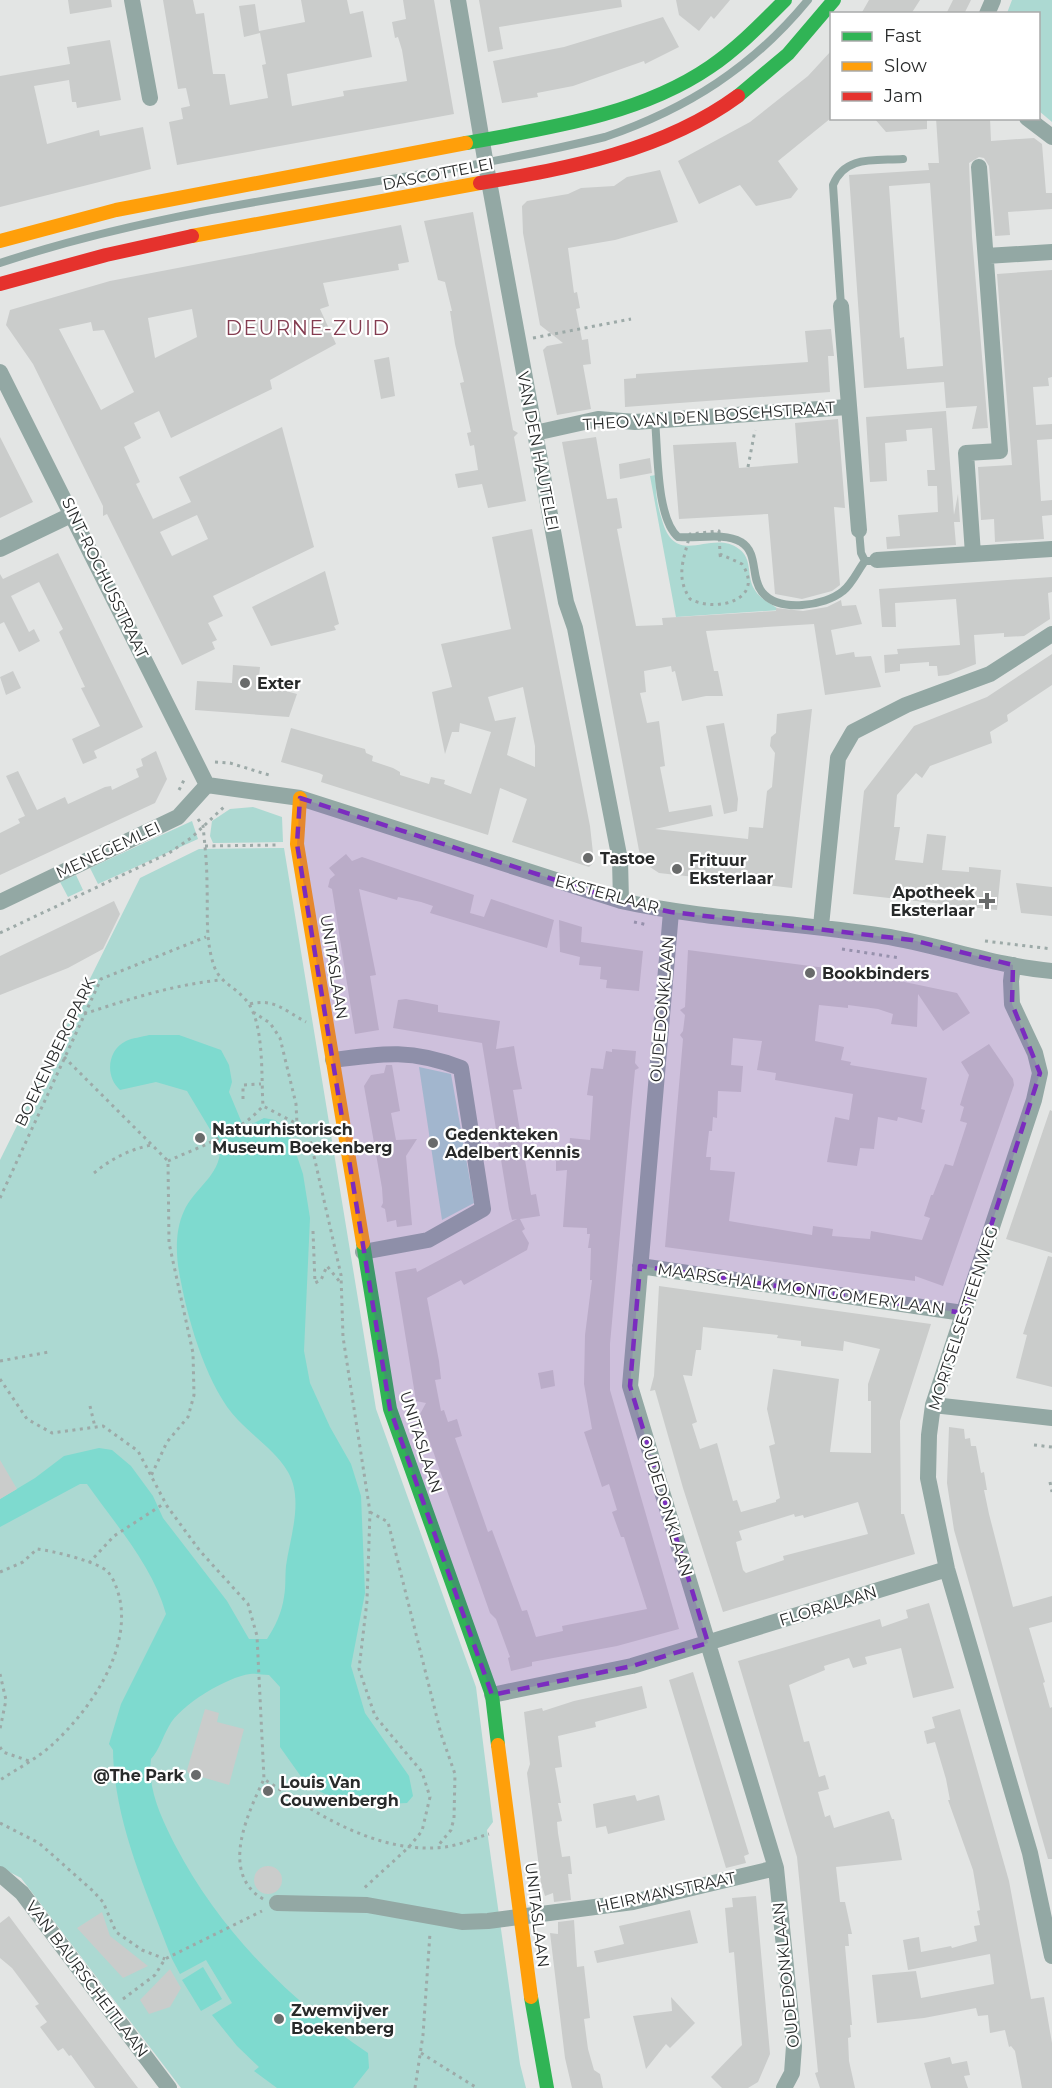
<svg xmlns="http://www.w3.org/2000/svg" width="1052" height="2088" font-family="Montserrat,sans-serif">
<style>
.green{fill:#acd9d2}
.water{fill:#7edacf}
.building{fill:#cacccb;fill-rule:evenodd}
.lines{fill:none;stroke-linecap:round;stroke-linejoin:round}
.path{stroke:#9daaa8;stroke-width:3;stroke-dasharray:3 4.5;stroke-linecap:butt}
.lane{stroke:#93a8a4;stroke-width:8}
.street{stroke:#93a8a4;stroke-width:16}
.fast{stroke:#30b455;stroke-width:14}
.slow{stroke:#ff9f0a;stroke-width:14}
.jam{stroke:#e5322d;stroke-width:14}
.marked{fill:#7b2cbf;fill-opacity:0.2;stroke:#7b2cbf;stroke-width:4.5;stroke-dasharray:12 8;stroke-linejoin:round}
.poi-dot{fill:#696b6b;stroke:#fff;stroke-width:2}
.labels{text-anchor:middle;dominant-baseline:central;stroke-width:4.5;stroke-linejoin:round;paint-order:stroke}
.street-label{font-size:16px;fill:#282a2a;stroke:#fff}
.poi-label{font-size:16px;font-weight:bold;fill:#282a2a;stroke:#fff;text-anchor:start}
.quarter-label{font-size:20px;letter-spacing:1.5px;fill:#843c50;stroke:#fff}
</style>
<rect width="100%" height="100%" fill="#e3e5e4"/>
<path class="green" d="M1012 0H1052V122L1039 111 1038 14 1007 13Z
M656 475C655 491 657 505 662 520 676 570 711 528 739 549 752 558 747 574 753 587 759 599 770 603 780 610L676 617 650 476Z
M253 807 282 817 283 842 213 843 210 836 212 821 230 809Z
M192 821 198 839 98 884 90 868Z
M284 848 376 1409 476 1687 493 1822 487 1830 520 2064 526 2088H181L21 1878 0 1867V1160L140 878 199 849Z
M76 875 83 890 68 897 60 882Z
M419 1067 451 1074 474 1203 442 1220Z"/>
<path class="water" d="M149 1035H179L221 1050 229 1065 232 1082 229 1092 244 1128 264 1118 275 1120 288 1129 303 1174 310 1218 304 1351 310 1383 330 1427 351 1464 361 1496 365 1593 351 1666 365 1713 409 1776 413 1796 407 1803 363 1805 337 1800 307 1785 280 1747V1687L269 1675C263 1675 256 1673 250 1674 227 1677 180 1705 169 1726 162 1738 160 1749 151 1759 147 1789 162 1819 175 1845 220 1931 288 1999 368 2053L369 2068 353 2088H277L254 2071 259 2067 237 2046 212 2015 232 2003 206 1960 180 1974 172 1959C147 1893 114 1822 113 1750L109 1744 121 1704 166 1614C153 1566 115 1524 87 1484H80L0 1527V1499L35 1478 64 1456 99 1448 112 1450 131 1466 153 1496 163 1518 227 1601 249 1639H267C275 1627 282 1612 284 1597 286 1587 285 1576 286 1566 290 1537 304 1500 288 1472 276 1451 254 1437 238 1420 208 1389 189 1324 181 1282 176 1260 174 1232 184 1211 195 1187 222 1175 220 1146L187 1091 156 1082 120 1090C105 1077 107 1050 126 1041 132 1038 142 1037 149 1035Z
M203 1967 222 1999 201 2011 182 1980Z"/>
<path class="building" d="M68 0H111L112 7 70 14Z
M163 0H193L196 14 204 13 213 74H225L230 105 268 98 262 65 266 64 260 33 244 37 239 6 255 4 259 31 305 22 301 0H347L350 14 363 11 372 57 287 74 292 106 344 96 343 91 407 81 402 50 398 37 395 38 392 22 406 19 403 0H434L454 114 177 165 169 122 183 119 181 108 190 106 186 88 178 89Z
M479 0H621L622 7 499 27 503 49 488 52Z
M676 0H730L714 19 711 16 699 31 679 15Z
M869 0H920L911 14H861Z
M953 0H971L964 14H946Z
M663 17 679 47 645 64 644 61 573 86 537 93 538 97 502 103 493 61 564 47Z
M110 40 121 100 77 108 76 102H72L69 80 34 86 47 144 99 130 100 136 143 127 151 169 0 207V76L70 64 67 47Z
M831 51V118L778 161 798 189 791 198 756 206 740 185 699 204 678 161 750 122 808 76Z
M874 118H927V129L886 132Z
M936 118H990L991 141 1034 138 1042 144 1046 193H1052V209L1008 212 1010 235 995 236 989 166 984 158 979 157 969 163 972 237 988 428 972 429 977 406 946 408 944 382 864 388 849 175 929 170 928 163H939ZM930 183 943 366 907 369 904 337 900 338 889 186Z
M660 170 678 222 615 240 568 248 574 293 577 292 580 308 576 309 582 340 588 339 591 364 583 365 591 409 557 415 543 350 547 346 563 343 540 325 523 233 522 206 527 201 568 194 581 188 614 186 627 177Z
M473 212 513 430 518 433 514 437 526 501 488 508 482 484 458 488 455 474 478 470 474 445 470 446 467 433 471 432 460 383 464 382 455 344 450 311H452L445 282 438 280 424 221Z
M401 225 409 262 398 264 399 270 323 283 329 306 320 309 336 344 270 380 272 389 171 438 159 411 134 423 141 438 124 447 140 482 136 484 153 519 191 502 179 477 282 427 314 547 213 596 223 616 208 623 217 640 212 642 215 649 182 665 107 514 103 516V506L33 364 6 325 10 310 110 281ZM192 309 197 337 155 358 148 318ZM91 322 93 331 104 330 134 392 101 410 59 329ZM197 515 208 539 172 556 160 532Z
M1052 270V377L1048 378 1049 386 1033 387 1036 425 1052 424V439L1037 440 1041 501 1052 500V515L1042 516 1044 539 995 542 994 519 981 520 978 467 1012 465 997 274Z
M831 329 834 356H828L830 392 625 407 624 379 636 378V374L808 362 805 331Z
M389 357 395 396 381 399 374 360Z
M946 411 954 515 958 494 960 522H954L956 545 887 549 886 537 900 536 898 515 938 512 937 486H928L927 470H935L932 428 906 430 907 441 885 443 887 481 870 482 866 417Z
M838 419 845 508 834 507 840 585 832 591 802 599 775 594 768 514 679 519 673 445 736 442 739 468 798 463 795 423Z
M0 437 33 502 0 518Z
M596 437 607 499 617 498 620 515 622 528 617 529 636 626 663 625 662 618 776 611V608L803 611 827 607 841 600 842 606 856 605 862 624 831 630 836 655 854 652 855 657 871 656 881 687 825 695 814 624 706 631 714 671H718L723 696H706L682 701 675 671 672 672 671 666 644 671 646 692 640 693 647 723 659 721 665 766 660 767 669 812 711 805 713 816 655 829 748 839 749 827 763 828 767 791 772 787 775 753 770 746 771 737 776 733 777 714 812 709 792 888 659 873 641 861 562 442Z
M650 458 652 473 620 479 619 464Z
M532 529 590 826 594 862 589 867 512 842 527 799 500 788 488 835 321 782 323 775 319 773 281 762 291 728 365 749 366 753 373 756 372 761 393 768 400 772V775L429 784 431 777 445 780 444 784 471 794 491 732 460 723 459 732H452L445 754 432 692 452 687 441 644 511 629 492 537ZM523 687 535 746V767L507 755 516 717 495 721 488 697Z
M58 553 143 727 94 751 97 758 83 764 72 739 100 726 81 688 85 687 59 632 63 629 39 582 11 596 29 632 34 629 40 641 19 652 4 622 0 624V574L3 579Z
M325 571 339 624 334 626 336 630 271 646 252 607Z
M1052 577V592L1048 593 1050 619 1024 636 1004 637V633L974 635 976 664 948 675 938 676 937 666H929V662L900 664V671L885 673 884 655 898 654 897 649 960 645 956 599 895 603 896 627H882L879 589Z
M1052 654V685L1007 715 1008 721 990 732 992 743 930 766 922 778 916 773 897 795 894 827H900L895 860 923 863 927 834 946 836 942 870 969 872V867L1001 870 997 910 853 894 864 791 914 726 987 697Z
M233 665 260 667 258 687 275 688 297 694 289 717 195 710 197 681 232 683Z
M13 671 21 688 6 695 0 677Z
M724 723 738 799 737 811 724 814 706 726Z
M156 751 167 779 155 803 0 875V833L20 823 18 819 25 816 6 776 18 771 37 810 65 797 68 804 105 787 111 786 112 790 139 777 136 769 143 766 141 759Z
M346 854 352 861 362 857 474 895 470 913 484 917 491 899 554 920 547 948 430 913 433 906 421 902 398 897 397 900 359 889 376 975 370 976 379 1030 355 1034 332 889 328 887 330 879 335 875 329 868Z
M1016 883 1052 887V916L1021 913Z
M114 901 120 914 103 949 68 968 0 995V956Z
M559 920 582 927 581 942 643 951 639 991 606 988 607 980 600 979 601 967 579 965 580 957 560 952Z
M688 950 857 972 957 993 970 1013 943 1031 918 994 917 1027 891 1024 893 1014 878 1009 848 1005V1008L819 1005 815 1041 844 1047 841 1060 851 1062 850 1065 927 1078 921 1109 925 1110 922 1123 898 1117 897 1121 878 1117 874 1149 860 1148 857 1166 827 1162 835 1117 849 1120 853 1094 775 1080 776 1073 757 1070 762 1041 733 1038 731 1065 743 1066 741 1092 718 1091 717 1118 713 1117 712 1131H709L706 1157H711L710 1170 735 1172 729 1221 812 1235 813 1226 833 1229 832 1236 870 1239 871 1231 922 1240 930 1218 924 1216 931 1195H933L945 1164 953 1166 967 1123 960 1121 964 1107 960 1105 969 1075 961 1062 989 1044 1013 1079 1014 1085 943 1286 915 1276V1281L665 1247 683 1039 680 1035 683 1031 685 1015 680 1010 685 1007Z
M406 999 438 1005V1012L500 1021 496 1049 514 1046 517 1064 522 1089 513 1090 531 1195 536 1194 540 1216 520 1219 525 1229 522 1231 529 1243 527 1250 464 1285 461 1280 427 1298 439 1361 441 1379 435 1380 441 1411 444 1410 448 1422 457 1419 462 1436 455 1438 488 1532 492 1530 522 1611 527 1610 536 1637 563 1631 562 1626 647 1609 624 1537H621L612 1512 617 1510 609 1484 602 1487 584 1432 592 1429 584 1384 585 1335 592 1280H590L591 1248H588L590 1234H587V1228L563 1227 567 1170 556 1171V1153L569 1151 570 1138 590 1140 593 1096 587 1095 591 1068 603 1069 606 1051 612 1052V1049L636 1051 635 1063 639 1068 635 1070 631 1112 610 1344V1390L679 1629 617 1646 532 1662V1666L511 1671 508 1658 510 1657 496 1619 490 1613 420 1414 426 1403 416 1401 395 1272 416 1268 417 1272 517 1219 512 1220 509 1209 482 1043 393 1028 398 1000Z
M386 1065H392L400 1111 391 1113 396 1140 417 1139 406 1156 412 1225 397 1227 396 1220 387 1222 385 1209 381 1207 383 1203 382 1188 364 1086 371 1075 384 1073Z
M1050 1110 1052 1111V1253L1006 1239Z
M1048 1256 1052 1257V1387L1016 1378 1027 1335 1023 1334Z
M659 1286 931 1324 900 1421 901 1514H904L915 1554 723 1612 683 1488 655 1390 650 1391 654 1376ZM703 1327 778 1335 777 1338 801 1341V1346L843 1351 844 1341 880 1349 868 1384V1401H871V1453L830 1452 839 1379 773 1369 767 1409 775 1444 769 1446 780 1498 776 1500V1502L741 1512 737 1500 733 1501 717 1443 700 1449 692 1424 697 1422 683 1375 692 1376 696 1350H701ZM858 1502 868 1534 783 1556 784 1560 746 1573 743 1570 736 1542 742 1540 739 1531 794 1514 795 1517 803 1515 804 1518Z
M553 1370 555 1386 541 1389 538 1373Z
M949 1427 964 1429 965 1439 970 1438 971 1446H976L981 1473 984 1472 987 1490H984L989 1514 1013 1607 1052 1596V1622L1029 1628 1045 1682 1043 1683 1050 1708 1052 1707V1859H1048L954 1530 947 1483Z
M0 1460 17 1489 0 1499Z
M929 1603 954 1688 913 1698 901 1648 865 1657 867 1664 853 1668 849 1658 824 1666 825 1670 789 1685 804 1742 809 1741 819 1777 825 1775 829 1789 818 1792 825 1817 830 1815 834 1828 889 1811 892 1819H894L902 1860 836 1867 840 1902H845L852 1934H848L849 1946H845L852 2025H850L851 2037 848 2038 849 2061 855 2088H820L815 2073 818 2072 797 1857 738 1661 880 1619 882 1627 908 1618 906 1610Z
M693 1672 749 1854 744 1856 746 1863 726 1868 669 1680Z
M642 1686 647 1708 595 1722 596 1727 558 1736 562 1767 555 1768 561 1803H558L562 1821 557 1822 558 1833 562 1857 570 1856 572 1874H568L571 1900 554 1902 553 1893 545 1896 541 1883 527 1773 530 1764 524 1712 542 1708 543 1711 574 1701Z
M205 1709 219 1713 217 1722 244 1729 229 1785 188 1773 187 1770Z
M960 1709 1009 1881 1031 1999 1044 1997 1052 2043V2088H1022L1015 2051 1011 2046 1009 2047 1005 2030 990 2033 988 2015 978 2016 976 2008 924 2018 877 2023 872 1975 916 1971 921 1998 994 1984 990 1954 908 1970 903 1940 919 1937 921 1952 951 1946 952 1948 977 1941 974 1926 980 1925 977 1911 980 1910 973 1870 948 1800H950L946 1779 935 1742 927 1744 924 1731 935 1728 932 1717Z
M635 1795 637 1801 659 1795 665 1820 608 1834 606 1826 596 1828 593 1804Z
M254 1880a14 14 0 1 1 28 0a14 14 0 1 1-28 0Z
M756 1896 770 2054 758 2082 748 2088H722L711 2077 742 2045 734 1952 729 1953 725 1908 733 1907 732 1898Z
M690 1910 698 1943 597 1963 594 1951 624 1944 619 1926Z
M102 1912 110 1936 148 1966 123 1978 77 1928Z
M9 1916 47 1967 138 2088H95L71 2055 69 2056 63 2048 58 2051 40 2027 47 2022 35 2006 39 2004 12 1968 0 1958V1923Z
M574 1920 577 1967 584 1966 590 2018 584 2019 588 2049 594 2070 600 2074 603 2088H572L565 2058 550 1933 558 1934V1922Z
M170 1969 181 1988 170 2007 149 2014 140 2000Z
M671 1997 695 2023 670 2048 666 2044 646 2069 633 2016 672 2011Z
M950 2057 952 2064 967 2061 970 2075 964 2076 968 2088H931L924 2063Z"/>
<g class="lines">
<path class="path" d="M533 338 631 319
M748 467 755 430
M719 531 720 554 742 564C766 600 716 613 690 599 675 576 684 559 690 534Z
M720 554 721 561
M215 762 230 763 269 775
M179 790 185 778
M198 819 203 826C205 846 207 865 207 885 208 914 205 939 214 966 220 983 234 986 245 999 265 1020 261 1078 263 1106L305 1128 311 1143 341 1275 343 1337 370 1512 367 1601 359 1669 375 1716 422 1772 430 1797 422 1831 409 1847 363 1889
M205 846 278 845
M634 922 648 925
M0 933 169 853 191 838 226 805
M985 941 1052 949
M842 949 900 958
M250 1004C275 998 285 1011 306 1022
M253 1012 270 1023 280 1038 296 1104 297 1124
M84 1014C129 999 173 985 220 980
M64 1057 168 1161 169 1243 193 1353 194 1395 188 1417 167 1442 151 1476
M243 1099V1085L261 1084
M168 1161C201 1146 238 1134 263 1106
M94 1173C111 1159 130 1149 152 1145
M0 1198 101 979 206 937
M313 1231 315 1283 321 1280 327 1266 340 1282
M0 1361 49 1352
M0 1379 27 1419 52 1433 103 1426 138 1451 167 1506 200 1551 248 1604 257 1636 264 1779C316 1814 379 1855 445 1847 460 1845 475 1838 489 1834
M90 1406 95 1427
M1034 1445 1052 1447
M1050 1482 1052 1492
M370 1512 388 1522 441 1734 455 1774 454 1818 451 1830 437 1847
M89 1563 114 1536 165 1503
M0 1572 23 1562 37 1549C53 1551 95 1561 107 1571 114 1578 118 1591 120 1600 130 1652 90 1710 53 1744 38 1758 17 1769 0 1780
M0 1674 6 1700 0 1729
M0 1747 3 1752 29 1761
M0 1823 39 1843 93 1891 103 1902 116 1932 142 1950 165 1959
M263 1899C219 1873 248 1813 264 1779
M123 1999 155 1975 165 1959 262 1911
M421 2053 477 2088
M415 2088 423 2035 430 1933"/>
<path class="lane" d="M0 263C195 198 406 186 605 137 687 109 753 67 808 0
M841 306 833 185C845 155 875 161 903 159
M655 421C658 450 656 518 678 537 698 539 723 532 741 542 759 553 750 577 762 592 779 613 825 606 843 591 852 584 858 570 865 561
M859 530 861 553 865 561H871"/>
<path class="street" d="M132 0 150 98
M458 0 486 165 566 602 575 628 620 860 621 901
M987 14 993 0
M1027 118 1052 137
M986 256 1052 252
M841 306 859 530
M0 372 207 785
M535 433 598 419 635 422 848 407
M0 549 73 514
M973 554 966 453 1000 451 979 167
M877 560 1052 549
M207 785 300 798 621 901C707 920 796 922 883 936 940 945 994 966 1052 971
M0 902 178 817 207 785
M671 912 630 1386 776 1868 794 2046 792 2073 784 2088
M821 926 838 758 853 732 906 705 990 674 1052 634
M1013 965 1011 981 1012 1004 1035 1053 1040 1073 1034 1100 933 1405 929 1435 928 1478 947 1569 1030 1853 1052 1956
M333 1060C384 1053 412 1049 461 1068L483 1209 428 1240 363 1252
M640 1266 963 1313
M933 1405 1052 1418
M492 1695 632 1666 947 1569
M0 1874 22 1893 169 2088
M277 1903 367 1905 462 1922 488 1921 633 1902 776 1868"/>
<path class="fast" d="M738 96 788 54 834 0
M466 143C548 128 640 115 710 67 738 48 761 24 785 0
M363 1243 390 1409 492 1695 498 1745
M531 1997 547 2088"/>
<path class="slow" d="M192 236 480 183
M0 241 116 210 466 143
M300 798 297 844 363 1243
M498 1745 531 1997"/>
<path class="jam" d="M480 183C569 168 663 151 738 96
M0 284 106 255 192 236"/>
</g>
<path class="marked" d="M300 798 621 901 671 912 912 940 1013 965 1012 1004 1040 1073 963 1313 640 1266 630 1386 708 1643 632 1666 492 1695 390 1409 297 844Z"/>
<g class="poi-dot">
<circle cx="245" cy="683" r="6"/>
<circle cx="588" cy="858" r="6"/>
<circle cx="677" cy="869" r="6"/>
<path d="M984 892h6v6h6v6h-6v6h-6v-6h-6v-6h6z"/>
<circle cx="810" cy="973" r="6"/>
<circle cx="200" cy="1138" r="6"/>
<circle cx="433" cy="1143" r="6"/>
<circle cx="196" cy="1775" r="6"/>
<circle cx="268" cy="1791" r="6"/>
<circle cx="279" cy="2019" r="6"/>
</g>
<g class="labels">
<g class="street-label">
<text transform="translate(438 174) rotate(-11)">DASCOTTELEI</text>
<text transform="translate(709 416) rotate(-4)">THEO VAN DEN BOSCHSTRAAT</text>
<text transform="translate(538 451) rotate(79)">VAN DEN HAUTELEI</text>
<text transform="translate(105 578) rotate(64)">SINT-ROCHUSSTRAAT</text>
<text transform="translate(108 850) rotate(-25)">MENEGEMLEI</text>
<text transform="translate(607 894) rotate(15)">EKSTERLAAR</text>
<text transform="translate(334 967) rotate(81)">UNITASLAAN</text>
<text transform="translate(662 1009) rotate(-85)">OUDEDONKLAAN</text>
<text transform="translate(55 1052) rotate(-64)">BOEKENBERGPARK</text>
<text transform="translate(801 1289) rotate(8)">MAARSCHALK MONTGOMERYLAAN</text>
<text transform="translate(963 1318) rotate(-72)">MORTSELSESTEENWEG</text>
<text transform="translate(421 1442) rotate(72)">UNITASLAAN</text>
<text transform="translate(666 1506) rotate(73)">OUDEDONKLAAN</text>
<text transform="translate(828 1606) rotate(-17)">FLORALAAN</text>
<text transform="translate(666 1892) rotate(-12)">HEIRMANSTRAAT</text>
<text transform="translate(537 1915) rotate(83)">UNITASLAAN</text>
<text transform="translate(786 1975) rotate(-96)">OUDEDONKLAAN</text>
<text transform="translate(87 1979) rotate(53)">VAN BAURSCHEITLAAN</text>
</g>
<g class="poi-label">
<text x="257" y="683">Exter</text>
<text x="600" y="858">Tastoe</text>
<text x="689" y="860">Frituur<tspan x="689" dy="18">Eksterlaar</tspan></text>
<text x="975" y="892" text-anchor="end">Apotheek<tspan x="975" dy="18">Eksterlaar</tspan></text>
<text x="822" y="973">Bookbinders</text>
<text x="212" y="1129">Natuurhistorisch<tspan x="212" dy="18">Museum Boekenberg</tspan></text>
<text x="445" y="1134">Gedenkteken<tspan x="445" dy="18">Adelbert Kennis</tspan></text>
<text x="184" y="1775" text-anchor="end">@The Park</text>
<text x="280" y="1782">Louis Van<tspan x="280" dy="18">Couwenbergh</tspan></text>
<text x="291" y="2010">Zwemvijver<tspan x="291" dy="18">Boekenberg</tspan></text>
</g>
<g class="quarter-label">
<text x="308" y="328">DEURNE-ZUID</text>
</g>
</g>
<rect x="830" y="12" width="210" height="108" fill="#ffffff" stroke="#a9aaaa" stroke-width="1.5"/>
<rect x="842" y="32" width="30" height="9" fill="#30b455" stroke="#a9aaaa" stroke-width="1.5"/>
<text x="884" y="42" font-size="18" fill="#282a2a">Fast</text>
<rect x="842" y="62" width="30" height="9" fill="#ff9f0a" stroke="#a9aaaa" stroke-width="1.5"/>
<text x="884" y="72" font-size="18" fill="#282a2a">Slow</text>
<rect x="842" y="92" width="30" height="9" fill="#e5322d" stroke="#a9aaaa" stroke-width="1.5"/>
<text x="884" y="102" font-size="18" fill="#282a2a">Jam</text>
</svg>
